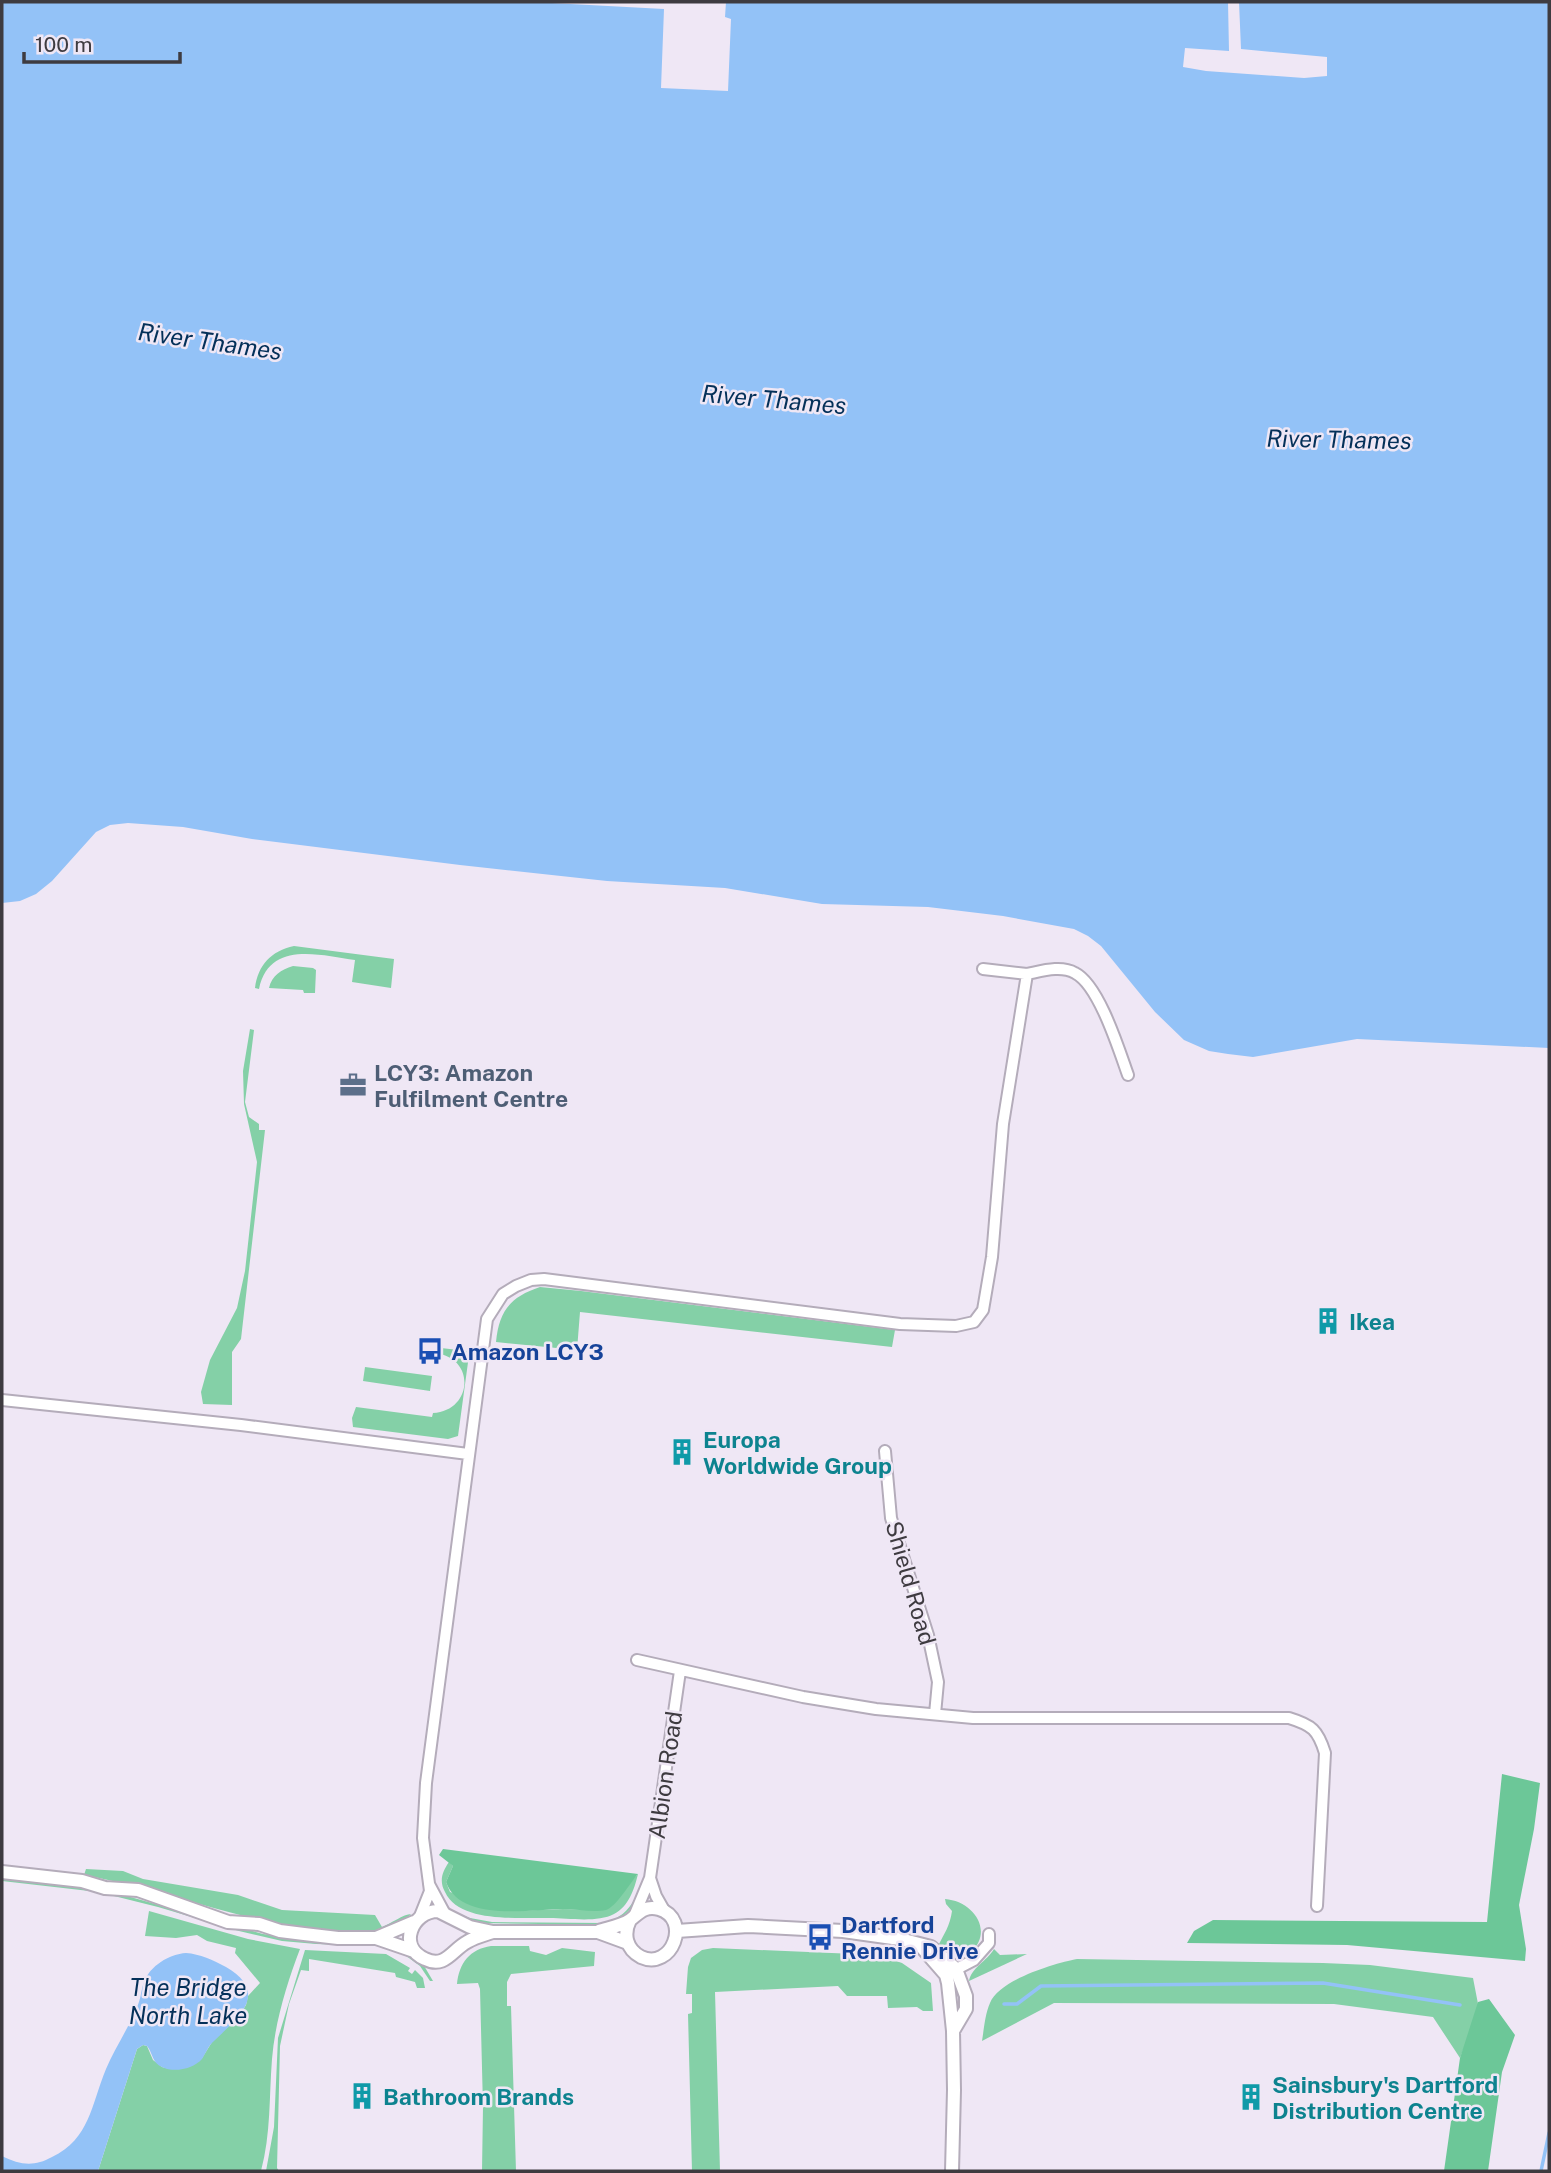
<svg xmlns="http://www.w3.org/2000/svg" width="1551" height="2173" font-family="'Public Sans',sans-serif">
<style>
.green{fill:#84d0a7}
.forest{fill:#6cc798}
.water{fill:#93c2f7}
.pier{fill:#efe7f5}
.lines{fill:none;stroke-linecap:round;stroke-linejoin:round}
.stream{stroke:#93c2f7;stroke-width:3.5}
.minor-casing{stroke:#b4acba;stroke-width:14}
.tertiary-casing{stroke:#b4acba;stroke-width:16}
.minor{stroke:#fff;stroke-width:10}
.tertiary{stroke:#fff;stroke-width:12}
.labels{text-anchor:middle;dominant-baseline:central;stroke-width:5;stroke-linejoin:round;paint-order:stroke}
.service-label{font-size:23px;font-weight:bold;fill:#4e5e75;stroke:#efe7f5;text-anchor:start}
.culture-label{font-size:23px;font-weight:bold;fill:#0d838f;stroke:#efe7f5;text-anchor:start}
.transit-label{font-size:23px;font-weight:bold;fill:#164399;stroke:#efe7f5;text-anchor:start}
.street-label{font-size:23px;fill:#3e3b40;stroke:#efe7f5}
.water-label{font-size:24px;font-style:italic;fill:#043059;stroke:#efe7f5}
</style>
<rect width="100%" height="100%" fill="#efe7f5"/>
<path class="green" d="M294 946 394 959 391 988 352 982 355 960C320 955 269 940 259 989L255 988C258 965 271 951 294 946Z
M293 966 313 968 316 970 315 993H304L303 990 269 988C272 975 281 970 293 966Z
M250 1029 254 1030 245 1102 249 1117 259 1124V1130H265L241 1339 232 1352V1405L203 1404 201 1392 210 1360 237 1308 245 1271 257 1162 244 1104 243 1071Z
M540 1287 581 1291 895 1330 892 1347 580 1312 577 1350 496 1342C499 1311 510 1297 540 1287Z
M441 1348 467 1351 469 1355 458 1436 448 1439 353 1427 352 1418 356 1407 432 1417 433 1413C471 1411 476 1362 440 1354Z
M365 1367 432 1376 430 1391 363 1381Z
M449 1862 453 1866 446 1882 450 1892 512 1911 563 1909 605 1910 638 1874C634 1890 629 1906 614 1914 597 1923 568 1918 550 1918 520 1917 460 1924 445 1892 439 1881 442 1872 449 1862Z
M86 1869 123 1871 143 1879 238 1895 282 1910 375 1915 382 1927C390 1924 404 1914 411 1914 367 1961 206 1905 152 1890 130 1884 107 1880 84 1875Z
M2 1877 116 1893 263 1934 313 1941 377 1942 403 1951 423 1964 433 1981H430L420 1966 402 1953 383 1946 316 1944 282 1941 239 1931 158 1907 98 1892 2 1881Z
M635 1898 637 1899C629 1914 619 1920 603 1925L482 1923 468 1920 452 1911 470 1918 492 1922 605 1923C619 1918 628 1912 635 1898Z
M945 1899C973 1901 995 1931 970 1953L953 1955 938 1946C944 1934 950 1926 952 1911L946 1904Z
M149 1911 248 1939 300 1949C287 1983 275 2022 272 2059 269 2097 271 2134 261 2171H98L137 2049 143 2045 147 2046 153 2060 162 2067 170 2069 189 2067 202 2058 212 2042 239 2016 246 2005 248 1996 260 1983 235 1953 236 1948 207 1941 197 1935 176 1938 145 1936Z
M491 1946H529L530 1951 546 1955 562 1948 595 1952 594 1966 511 1974 507 1982V2006H511L516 2171H482L483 2107 480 1989 478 1983 457 1984C459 1963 470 1949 491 1946Z
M713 1948 878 1955 902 1963 931 1983 933 2011H923L917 2007 888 2008 887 1996H847L838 1986 715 1992 720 2171H692L688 2014 692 2013V1994H686L688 1967 691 1958 702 1950Z
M994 1949 1000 1955 1027 1954 969 1981C971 1968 987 1961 994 1949Z
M305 1950 386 1954 410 1968 408 1971 412 1974 415 1970 423 1978 425 1988H417L415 1982 396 1977 395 1973 309 1959V1971L301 1970 289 2004 280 2046 277 2168 279 2171H266L274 2127 278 2038Z
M1077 1959 1323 1963 1370 1965 1473 1978 1479 2009 1460 2058 1433 2017 1334 2004 1054 2003 982 2041C984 2029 985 2014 990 2003 999 1980 1055 1963 1077 1959Z"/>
<path class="forest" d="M1502 1774 1540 1783 1534 1829 1519 1905 1526 1949 1525 1961 1347 1945 1187 1943 1194 1931 1213 1920 1487 1922Z
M443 1849 638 1874C630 1883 616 1907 606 1910 594 1913 577 1909 564 1909 530 1909 461 1923 446 1882L453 1866 439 1855Z
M1489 1999 1515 2035 1502 2072 1488 2171H1444L1460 2058 1478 2002Z"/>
<path class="water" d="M2 2H1549V1048L1357 1039 1253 1057 1228 1054 1209 1051 1184 1040 1155 1012 1101 946 1088 936 1074 929 1003 916 928 907 822 904 725 888 607 881 460 865 252 839 183 827 128 823 110 825 96 832 52 881 36 894 20 901 2 903Z
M186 1953C200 1954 213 1960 226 1967 270 1993 239 2017 214 2041 208 2046 206 2053 202 2059 193 2069 174 2073 162 2067 152 2063 153 2053 147 2046L143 2045 137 2049 98 2171H2V2156C20 2165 34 2167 52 2157 90 2139 91 2105 106 2069 115 2048 128 2029 137 2007 141 1999 141 1990 144 1982 150 1966 169 1954 186 1953Z"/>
<path class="pier" d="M533 2H726L725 17 731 19 728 91 661 88 664 9Z
M1228 2H1239L1241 49 1327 57V76L1304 78 1206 71 1183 67 1185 48 1229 51Z"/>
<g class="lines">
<path class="stream" d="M1004 2004H1017L1041 1986 1323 1983 1460 2005
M1541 2171 1549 2133"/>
<defs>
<path id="minor" d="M983 969 1027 974
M2 1400 241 1425 468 1454
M885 1451 891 1518 928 1635 938 1682 935 1714
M637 1660 803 1697 876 1709 973 1718H1289C1312 1725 1318 1730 1325 1753L1317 1906
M650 1878 656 1896 665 1912
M429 1884 444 1912
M635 1914 650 1878 680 1671
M420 1916 430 1891 423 1838 426 1783 487 1319 503 1294 516 1286 531 1280 544 1279 900 1324 956 1326 974 1322 983 1310 992 1257 1003 1124 1027 974C1042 971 1061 965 1075 973 1099 985 1119 1050 1128 1075
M949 1973 974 1960 989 1943V1934"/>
<path id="tertiary" d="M2 1872 82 1881 105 1888 138 1890 228 1922 259 1924 280 1931 304 1934 338 1938H376L414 1922
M599 1931C608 1928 621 1926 630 1920 639 1913 645 1905 659 1909 692 1919 672 1971 641 1957 626 1949 623 1934 630 1920
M677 1931 748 1926 843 1931 900 1939 931 1947 956 1969 966 1996V2009L953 2031
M493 1932C484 1935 475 1937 467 1942 452 1950 445 1969 425 1959 397 1947 412 1911 438 1911L470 1927 493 1932H598L628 1943
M376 1938 414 1951
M919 1944 946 1975 948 1983 953 2031 954 2090 952 2171"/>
</defs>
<use href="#minor" class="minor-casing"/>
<use href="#tertiary" class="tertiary-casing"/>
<use href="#minor" class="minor"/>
<use href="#tertiary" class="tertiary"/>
</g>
<defs>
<symbol id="office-bare" viewBox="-9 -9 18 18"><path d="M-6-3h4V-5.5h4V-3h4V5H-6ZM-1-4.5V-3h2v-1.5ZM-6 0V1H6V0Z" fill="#5c6f8a" stroke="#efe7f5" stroke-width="2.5" paint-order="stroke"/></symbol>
<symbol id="building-bare" viewBox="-9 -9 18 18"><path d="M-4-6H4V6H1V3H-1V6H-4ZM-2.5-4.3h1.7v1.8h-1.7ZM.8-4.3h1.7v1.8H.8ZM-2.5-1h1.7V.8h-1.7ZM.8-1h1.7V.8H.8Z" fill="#0f9aa8" stroke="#efe7f5" stroke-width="2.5" paint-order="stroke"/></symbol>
<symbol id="bus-bare" viewBox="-9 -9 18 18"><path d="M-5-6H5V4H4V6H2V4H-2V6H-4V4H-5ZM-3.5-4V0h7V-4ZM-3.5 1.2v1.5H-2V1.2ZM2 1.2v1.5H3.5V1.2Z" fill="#1a4fb4" stroke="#efe7f5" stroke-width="2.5" paint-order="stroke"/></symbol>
</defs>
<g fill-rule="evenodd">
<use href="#office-bare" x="334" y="1066" width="38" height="38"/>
<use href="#building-bare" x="1309" y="1302" width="38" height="38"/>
<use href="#bus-bare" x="411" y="1332" width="38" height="38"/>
<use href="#building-bare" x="663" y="1433" width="38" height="38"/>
<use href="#bus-bare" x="801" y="1918" width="38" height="38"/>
<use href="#building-bare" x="343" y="2077" width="38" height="38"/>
<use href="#building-bare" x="1232" y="2078" width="38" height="38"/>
</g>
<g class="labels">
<g class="service-label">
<text x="374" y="1072">LCY3: Amazon<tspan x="374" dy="26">Fulfilment Centre</tspan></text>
</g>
<g class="culture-label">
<text x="1349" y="1321">Ikea</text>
<text x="703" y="1439">Europa<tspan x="703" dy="26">Worldwide Group</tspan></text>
<text x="1272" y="2084">Sainsbury's Dartford<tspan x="1272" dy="26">Distribution Centre</tspan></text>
<text x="383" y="2096">Bathroom Brands</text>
</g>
<g class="transit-label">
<text x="451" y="1351">Amazon LCY3</text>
<text x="841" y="1924">Dartford<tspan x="841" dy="26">Rennie Drive</tspan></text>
</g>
<g class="street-label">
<text transform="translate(911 1583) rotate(74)">Shield Road</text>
<text transform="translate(665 1775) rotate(-82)">Albion Road</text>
</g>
<g class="water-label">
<text transform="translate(210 341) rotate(8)">River Thames</text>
<text transform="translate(774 399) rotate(5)">River Thames</text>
<text transform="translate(1339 439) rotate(1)">River Thames</text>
<text x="188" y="1987">The Bridge<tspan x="188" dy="28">North Lake</tspan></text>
</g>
</g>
<rect width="1551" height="2173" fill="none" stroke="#3e3b40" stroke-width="7"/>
<path d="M24 52v10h156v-10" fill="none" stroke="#3e3b40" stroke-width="3.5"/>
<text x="35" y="52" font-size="21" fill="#3e3b40" stroke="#efe7f5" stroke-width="5" paint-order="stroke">100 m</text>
</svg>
